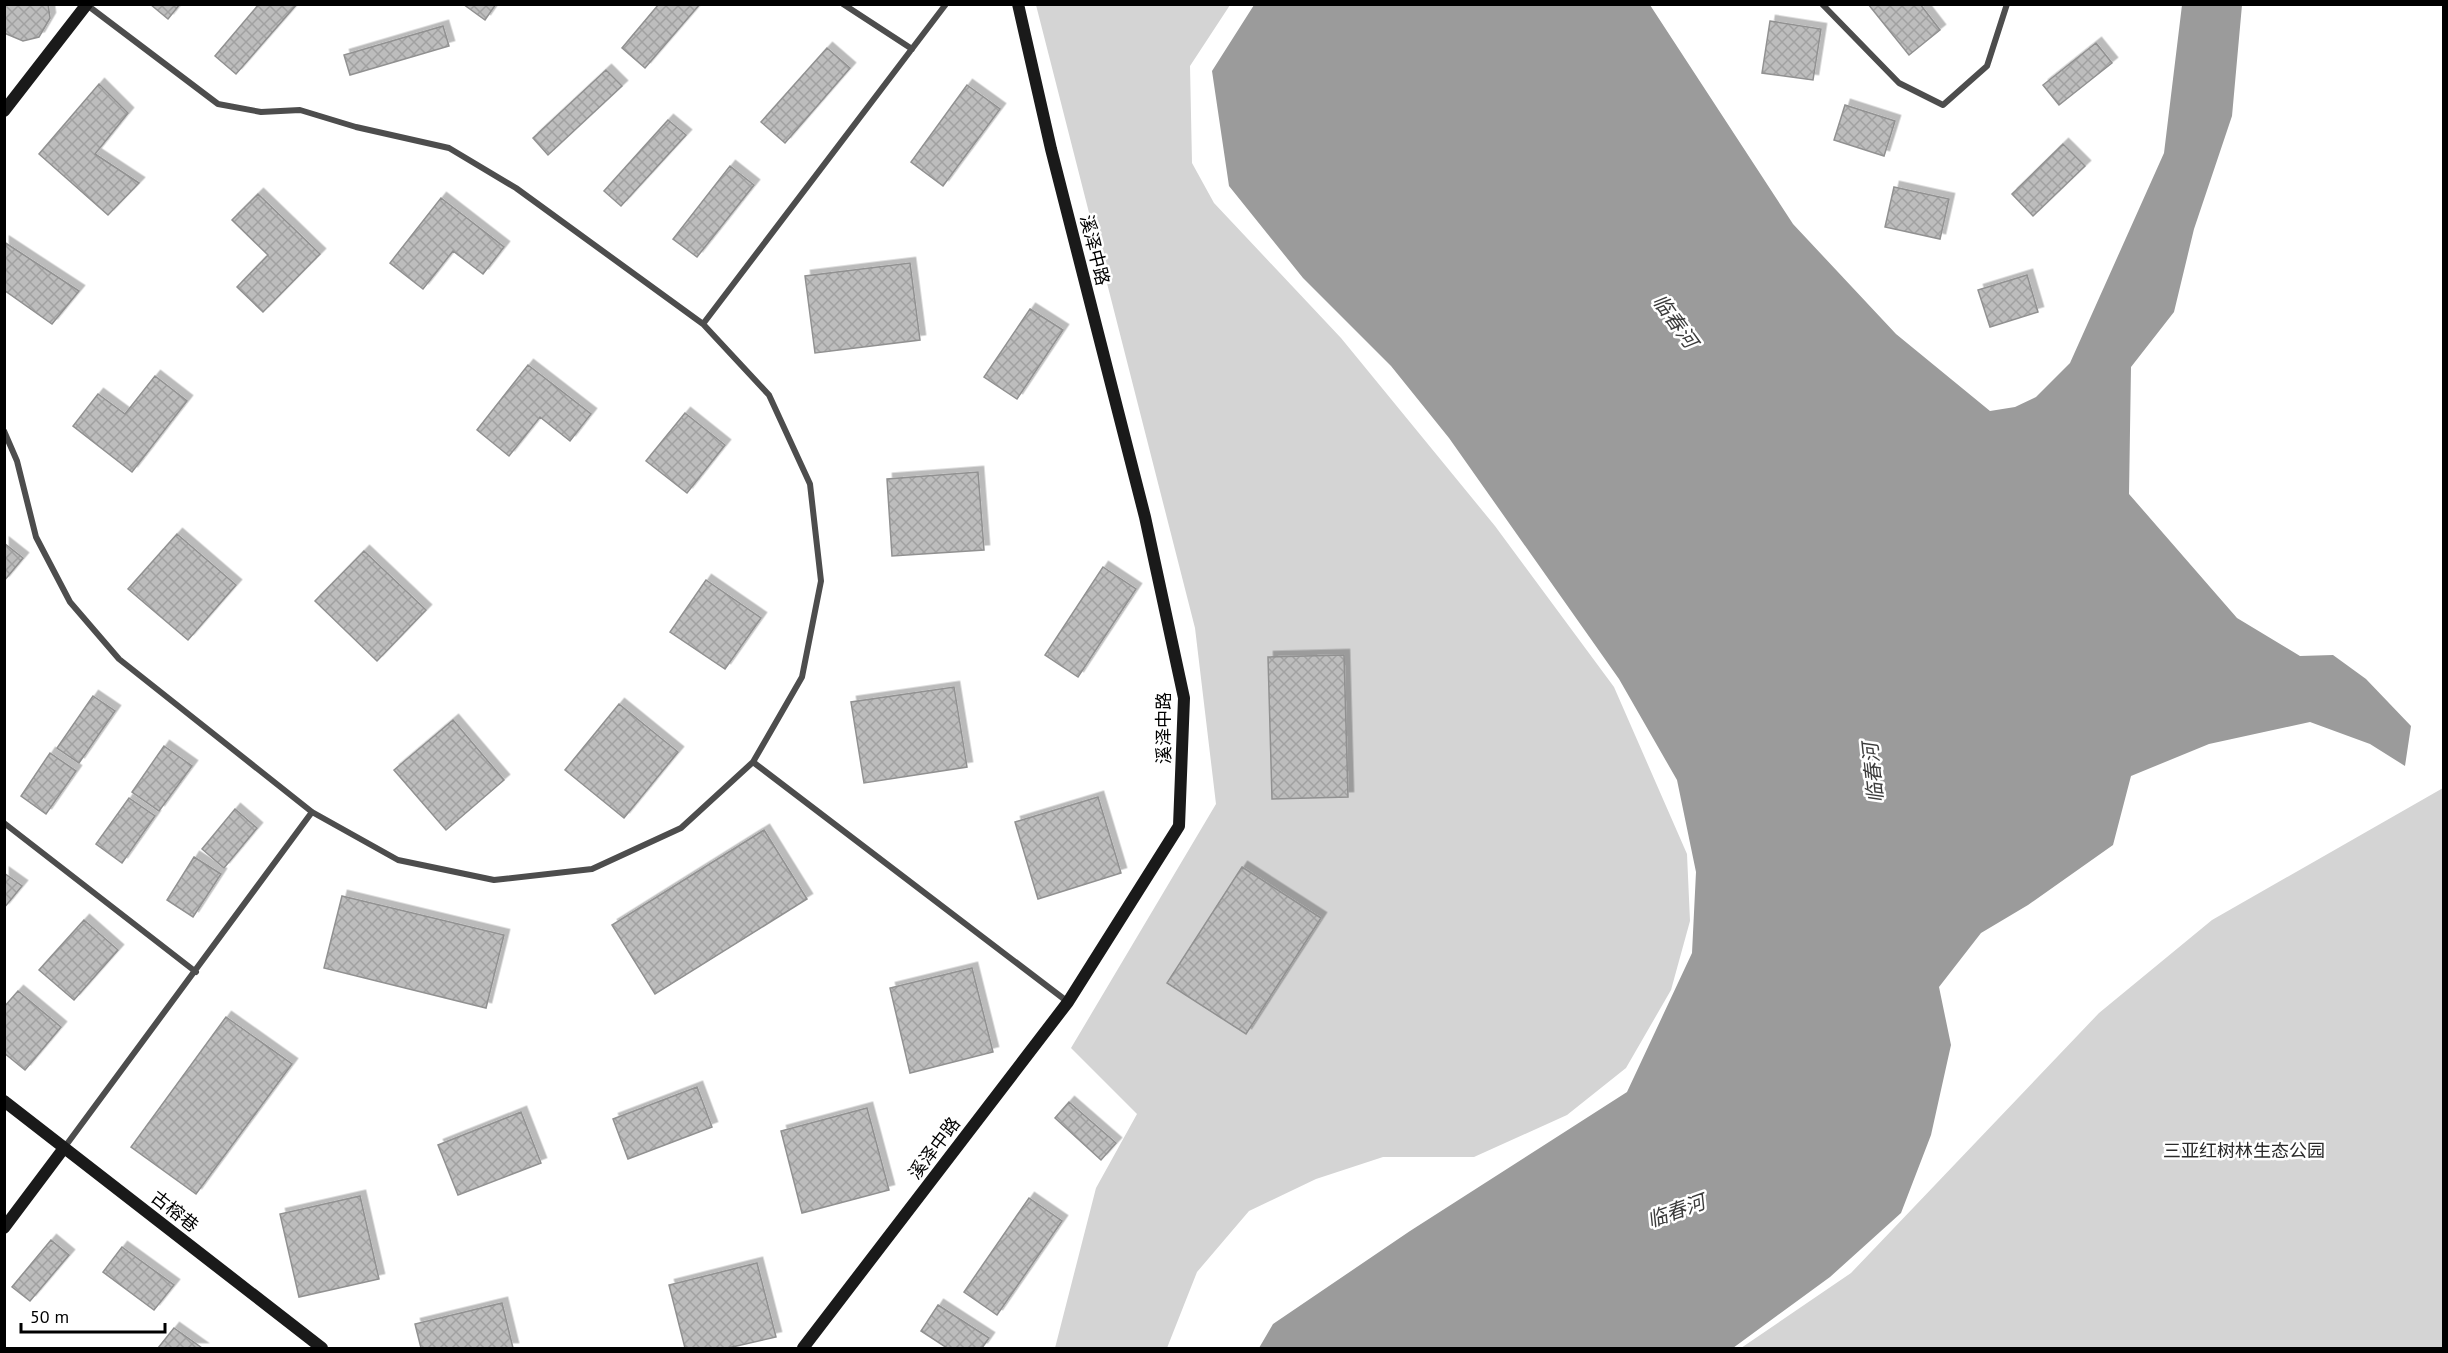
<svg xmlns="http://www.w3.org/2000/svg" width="2448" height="1353" font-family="'PT Sans','Noto Sans SC',sans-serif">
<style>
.green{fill:#d4d4d4}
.water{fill:#9b9b9b}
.building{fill:url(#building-cross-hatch);stroke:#919191;stroke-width:1.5;filter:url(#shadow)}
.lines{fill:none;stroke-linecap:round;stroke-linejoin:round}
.street{stroke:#4d4d4d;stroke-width:6}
.secondary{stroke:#1a1a1a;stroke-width:12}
.labels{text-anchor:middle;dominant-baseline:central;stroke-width:5;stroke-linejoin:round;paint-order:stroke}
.street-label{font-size:18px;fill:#000;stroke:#fff}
.park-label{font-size:18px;fill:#2b2b2b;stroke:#fff}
.water-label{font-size:20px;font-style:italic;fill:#3c3c3c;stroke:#fff}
</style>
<defs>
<pattern id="building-cross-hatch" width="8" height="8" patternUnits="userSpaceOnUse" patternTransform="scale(1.5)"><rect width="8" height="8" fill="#bdbdbd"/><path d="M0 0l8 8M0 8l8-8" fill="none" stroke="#a1a1a1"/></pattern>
<filter id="shadow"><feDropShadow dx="5.5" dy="-5.5" stdDeviation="0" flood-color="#0004"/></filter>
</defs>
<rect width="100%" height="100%" fill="#fff"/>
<path class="green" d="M1036 5H1230L1190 66 1192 163 1214 203 1341 338 1495 526 1614 687 1687 854 1690 921 1671 990 1626 1068 1567 1115 1474 1157H1383L1316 1179 1249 1211 1197 1272 1167 1348H1055L1096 1188 1137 1114 1071 1048 1216 804 1195 628Z
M2443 788V1348H1741L1851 1273 2099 1013 2212 920Z"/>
<path class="water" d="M1254 5H1650L1793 224 1896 334 1990 411 2015 407 2036 397 2070 363 2164 153 2182 5H2242L2232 116 2194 229 2174 312 2131 367 2129 494 2237 618 2300 656 2333 655 2366 679 2411 726 2405 766 2370 744 2310 722 2209 744 2131 776 2113 845 2028 905 1981 933 1939 987 1951 1045 1931 1135 1901 1213 1830 1277 1733 1348H1259L1273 1324 1410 1231 1627 1092 1692 953 1696 872 1677 780 1619 679 1449 438 1391 366 1303 278 1229 186 1212 71Z"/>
<path class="building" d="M4 4H48L50 18 39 37 23 41 4 33Z
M150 4H180L168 19Z
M259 4H297L236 74 215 56Z
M463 4H496L485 20Z
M659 4H700L645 68 622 48Z
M1868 4H1920L1940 30 1909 55Z
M1770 21 1821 29 1813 80 1762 73Z
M443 26 449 46 350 75 344 55Z
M2096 43 2112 63 2059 105 2043 85Z
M827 48 850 68 785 143 761 122Z
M606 70 622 86 548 155 533 138Z
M99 84 128 113 95 154 139 183 108 215 39 154Z
M967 85 1000 109 943 186 911 162Z
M1845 105 1895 121 1884 156 1834 140Z
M668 120 686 135 621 206 604 191Z
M2063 144 2085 166 2033 216 2012 194Z
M730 166 754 185 697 257 673 239Z
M1894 187 1949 199 1940 239 1885 227Z
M258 194 320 254 263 312 237 287 268 255 232 220Z
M441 198 504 247 483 274 453 251 423 289 390 263Z
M4 242 79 291 52 324 4 290Z
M910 263 920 340 815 353 805 276Z
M2027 275 2038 312 1990 327 1978 290Z
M1030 309 1063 330 1017 399 984 377Z
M528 365 591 414 570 441 540 417 509 456 477 430Z
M155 376 187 401 132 472 73 426 98 394 125 414Z
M685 413 725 445 687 493 646 461Z
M978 472 984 550 892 556 887 479Z
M177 534 236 585 188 640 128 589Z
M4 543 23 558 4 581Z
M364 551 426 610 377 661 315 601Z
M1103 567 1136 589 1078 677 1045 655Z
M706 580 761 618 725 669 670 632Z
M1344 655 1348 797 1272 799 1268 657Z
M954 687 967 767 864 783 851 702Z
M93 696 115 711 79 763 57 748Z
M619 704 678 752 624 818 565 770Z
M453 720 504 780 446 830 394 770Z
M164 746 192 766 159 811 132 792Z
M50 753 76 771 46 814 21 796Z
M1098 797 1121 873 1038 899 1015 822Z
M129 798 155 816 122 863 96 844Z
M235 809 257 828 224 868 202 849Z
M764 830 807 899 655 994 612 925Z
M194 857 221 874 193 917 167 900Z
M1242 867 1321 918 1246 1034 1167 983Z
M4 873 22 886 4 908Z
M342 896 504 935 486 1008 324 968Z
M84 920 118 950 74 1000 39 970Z
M972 968 993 1052 910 1073 890 988Z
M18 991 61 1027 25 1070 4 1053V1007Z
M226 1017 292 1064 196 1194 131 1147Z
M697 1087 712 1127 628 1159 613 1119Z
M1069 1102 1116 1143 1101 1160 1055 1118Z
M867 1108 889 1190 802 1213 781 1131Z
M521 1112 541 1163 458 1195 438 1145Z
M360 1196 379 1279 299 1297 280 1214Z
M1029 1198 1062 1221 997 1315 964 1292Z
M51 1240 69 1255 30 1301 12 1287Z
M122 1247 174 1285 154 1310 103 1272Z
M757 1263 776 1337 728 1348H685L669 1285Z
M502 1303 513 1348H421L415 1324Z
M938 1305 989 1338 982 1348H947L921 1331Z
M174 1328 202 1348H158Z"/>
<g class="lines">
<path class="street" d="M843 4 912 49
M1822 4 1899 83 1943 105 1987 66 2007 4
M703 324 946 4
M4 431 17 461 36 537 70 602 119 659 312 812 398 860 494 880 592 869 681 828 753 762 802 677 821 581 810 484 769 395 703 324 516 188 449 148 356 127 300 110 261 112 218 104 87 5
M753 762 1068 1002
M4 823 196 972
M64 1148 312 812"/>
<path class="secondary" d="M4 111 87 4
M4 1101 322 1348
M4 1228 64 1148
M803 1348 1068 1002 1179 826 1184 698 1145 517 1051 149 1018 4"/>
</g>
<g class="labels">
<g class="street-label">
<text transform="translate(1095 250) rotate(76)">溪泽中路</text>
<text transform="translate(1163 728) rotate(-90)">溪泽中路</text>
<text transform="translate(934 1148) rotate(-53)">溪泽中路</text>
<text transform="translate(175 1211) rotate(38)">古榕巷</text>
</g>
<g class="park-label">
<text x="2244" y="1150">三亚红树林生态公园</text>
</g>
<g class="water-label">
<text transform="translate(1675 321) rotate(54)">临春河</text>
<text transform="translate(1873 773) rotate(-96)">临春河</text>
<text transform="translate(1676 1211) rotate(-20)">临春河</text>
</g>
</g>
<rect width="2448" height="1353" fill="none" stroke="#000000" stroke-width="12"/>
<path d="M21 1323v9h144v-9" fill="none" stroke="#000000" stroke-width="3"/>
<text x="30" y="1323" font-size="18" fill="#000000" stroke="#ffffff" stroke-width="4.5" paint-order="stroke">50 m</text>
</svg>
